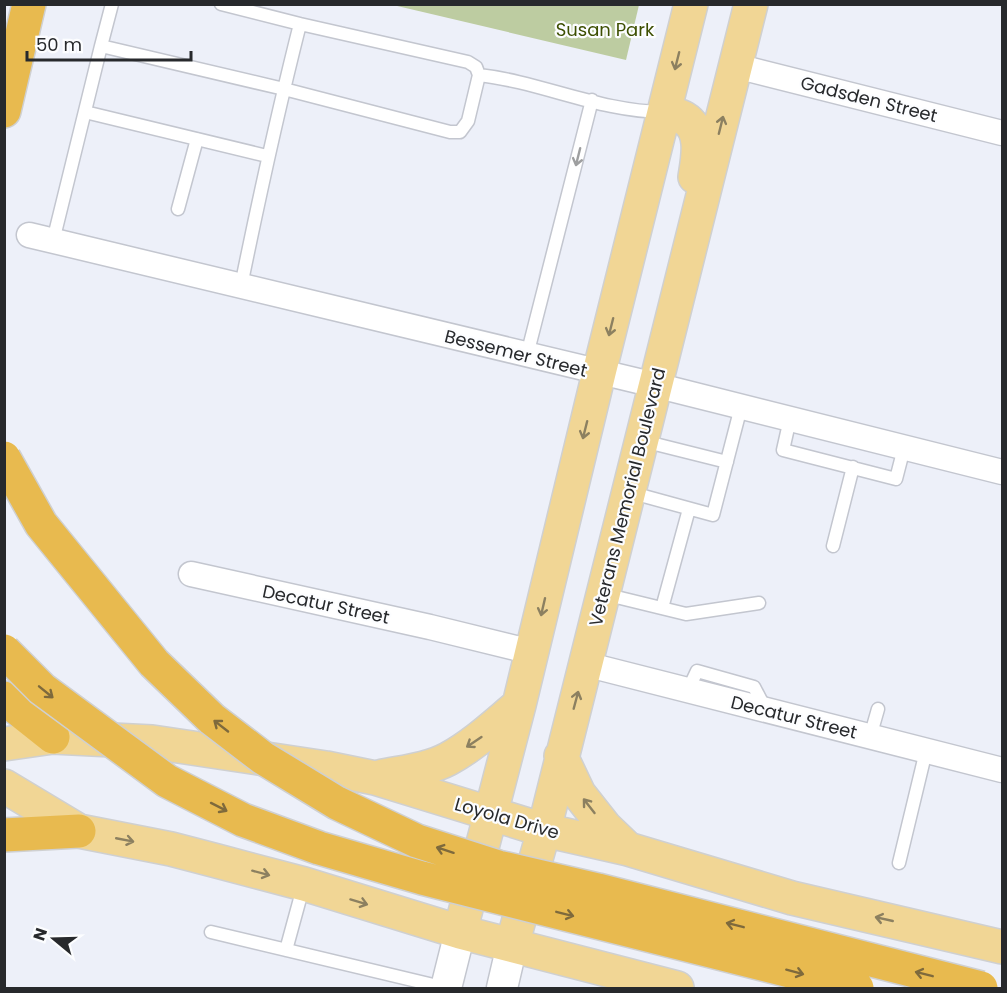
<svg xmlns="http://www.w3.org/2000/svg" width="1007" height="993" font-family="Poppins,sans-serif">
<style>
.green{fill:#bdcca1}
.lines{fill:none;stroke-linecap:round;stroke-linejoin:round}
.service-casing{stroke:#c3c6cf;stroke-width:15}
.minor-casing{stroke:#c3c6cf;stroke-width:27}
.tertiary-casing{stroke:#c3c6cf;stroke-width:33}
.primary-casing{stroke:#cfd0d1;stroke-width:36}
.motorway-casing{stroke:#cfd0d1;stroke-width:36}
.service{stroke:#fff;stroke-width:12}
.minor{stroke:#fff;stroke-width:24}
.tertiary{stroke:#fff;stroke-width:30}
.primary{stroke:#f1d695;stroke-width:33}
.motorway{stroke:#e8ba4f;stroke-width:33}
.motorway-bridge-casing{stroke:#cfd0d1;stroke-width:36;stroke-linecap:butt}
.motorway-bridge{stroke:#e8ba4f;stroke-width:33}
.oneway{stroke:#8c8060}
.oneway2{stroke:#9e9fa0}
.oneway3{stroke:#7e6a3c}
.labels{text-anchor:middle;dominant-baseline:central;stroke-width:4.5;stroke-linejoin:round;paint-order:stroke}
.park-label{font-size:18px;fill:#3d4f02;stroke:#fcfdff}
.street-label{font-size:18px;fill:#27292c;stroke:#fcfdff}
</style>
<rect width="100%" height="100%" fill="#edf0f9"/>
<path class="green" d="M393 5H639L626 60Z"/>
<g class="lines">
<defs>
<path id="service" d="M221 4 300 24
M101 46 112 4
M479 75C541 82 601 112 664 112
M85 112 267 156
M178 209 197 139
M53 241 101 46 284 89 450 132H460L468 121 479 75 476 67 468 62 300 24C278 111 259 198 241 286
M527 355 592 100
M790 419 783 450 896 479 904 448
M643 441 727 462
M629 492 713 515 741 407
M833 546 853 467
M604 594 686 614 759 603
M662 608 689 509
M688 690 697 671 754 687 766 710
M870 737 878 709
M899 863 926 751
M211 932 446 988
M286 950 304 884"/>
<path id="minor" d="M736 66 1002 133
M29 235 655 385 1002 472
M191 574 430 627 532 652
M585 664 1002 770"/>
<path id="tertiary" d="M446 988 460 932
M502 988 512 945"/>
<path id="primary" d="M665 111C671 113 679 115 684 118 704 130 698 158 695 177
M4 744 53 737 152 742 326 768 375 778 544 830 628 849 792 898 1002 947
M561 756 579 794 605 827 628 849
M379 777C402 772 427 770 448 759 474 745 496 724 519 705
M4 786 79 831 171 849 217 861 304 884 460 932 677 988
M460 932 519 705 599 373 691 4
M512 945 544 830 751 4"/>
<path id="motorway" d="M4 111 29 4
M4 698 53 737
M4 835 79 831"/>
</defs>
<use href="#service" class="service-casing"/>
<use href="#minor" class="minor-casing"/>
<use href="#tertiary" class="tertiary-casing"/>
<use href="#primary" class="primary-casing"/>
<use href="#motorway" class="motorway-casing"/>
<use href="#service" class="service"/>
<use href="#minor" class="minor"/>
<use href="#tertiary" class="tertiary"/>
<use href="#primary" class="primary"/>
<use href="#motorway" class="motorway"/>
<defs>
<path id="motorway-bridge" d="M4 458 41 524 154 663 212 719 263 758 337 803 417 841 498 867 598 890 981 988
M4 651 42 689 167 781 243 820 319 848 422 878 857 988"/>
</defs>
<use href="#motorway-bridge" class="motorway-bridge-casing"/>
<use href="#motorway-bridge" class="motorway-bridge"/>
</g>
<defs><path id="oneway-shaft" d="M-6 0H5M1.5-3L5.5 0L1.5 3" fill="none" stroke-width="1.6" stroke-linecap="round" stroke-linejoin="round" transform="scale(1.5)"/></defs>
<g class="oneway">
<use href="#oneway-shaft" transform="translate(677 61) rotate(104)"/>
<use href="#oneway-shaft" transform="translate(721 125) rotate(-76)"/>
<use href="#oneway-shaft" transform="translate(611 327) rotate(104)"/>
<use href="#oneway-shaft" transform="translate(585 430) rotate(104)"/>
<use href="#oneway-shaft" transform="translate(543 607) rotate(103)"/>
<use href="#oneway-shaft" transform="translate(576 700) rotate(-75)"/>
<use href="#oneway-shaft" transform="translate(474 742) rotate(146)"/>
<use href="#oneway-shaft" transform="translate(589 806) rotate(-128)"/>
<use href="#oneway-shaft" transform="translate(125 840) rotate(11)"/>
<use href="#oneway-shaft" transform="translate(261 873) rotate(15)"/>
<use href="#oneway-shaft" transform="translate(359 902) rotate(17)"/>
<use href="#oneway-shaft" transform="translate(884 919) rotate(-167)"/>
</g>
<use class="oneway2" href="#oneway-shaft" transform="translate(578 157) rotate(104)"/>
<g class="oneway3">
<use href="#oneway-shaft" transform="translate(46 692) rotate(39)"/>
<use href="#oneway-shaft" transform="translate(221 726) rotate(-142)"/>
<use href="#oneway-shaft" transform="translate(219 807) rotate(27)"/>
<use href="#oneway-shaft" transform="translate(445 850) rotate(-162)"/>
<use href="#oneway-shaft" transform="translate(565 914) rotate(14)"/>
<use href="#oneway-shaft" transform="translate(735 925) rotate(-166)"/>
<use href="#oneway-shaft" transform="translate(795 972) rotate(15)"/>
<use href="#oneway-shaft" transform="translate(924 974) rotate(-166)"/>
</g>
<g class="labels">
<g class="park-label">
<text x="605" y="29">Susan Park</text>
</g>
<g class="street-label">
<text transform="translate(869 99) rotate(14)">Gadsden Street</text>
<text transform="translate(516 353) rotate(14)">Bessemer Street</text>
<text transform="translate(627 497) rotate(-76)">Veterans Memorial Boulevard</text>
<text transform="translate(326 604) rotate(12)">Decatur Street</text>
<text transform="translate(794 717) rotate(14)">Decatur Street</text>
<text transform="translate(507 818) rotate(16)">Loyola Drive</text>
</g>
</g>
<rect width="1007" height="993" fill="none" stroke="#27292c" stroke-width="12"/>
<g transform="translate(54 939) rotate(289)" stroke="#fcfdff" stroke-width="4.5" paint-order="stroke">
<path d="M0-4.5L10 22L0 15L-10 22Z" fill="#27292c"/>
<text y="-9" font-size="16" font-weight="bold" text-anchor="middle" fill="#27292c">N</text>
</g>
<path d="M27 51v9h164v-9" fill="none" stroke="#27292c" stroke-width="3"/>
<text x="36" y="51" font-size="18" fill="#27292c" stroke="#fcfdff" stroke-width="4.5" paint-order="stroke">50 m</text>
</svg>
